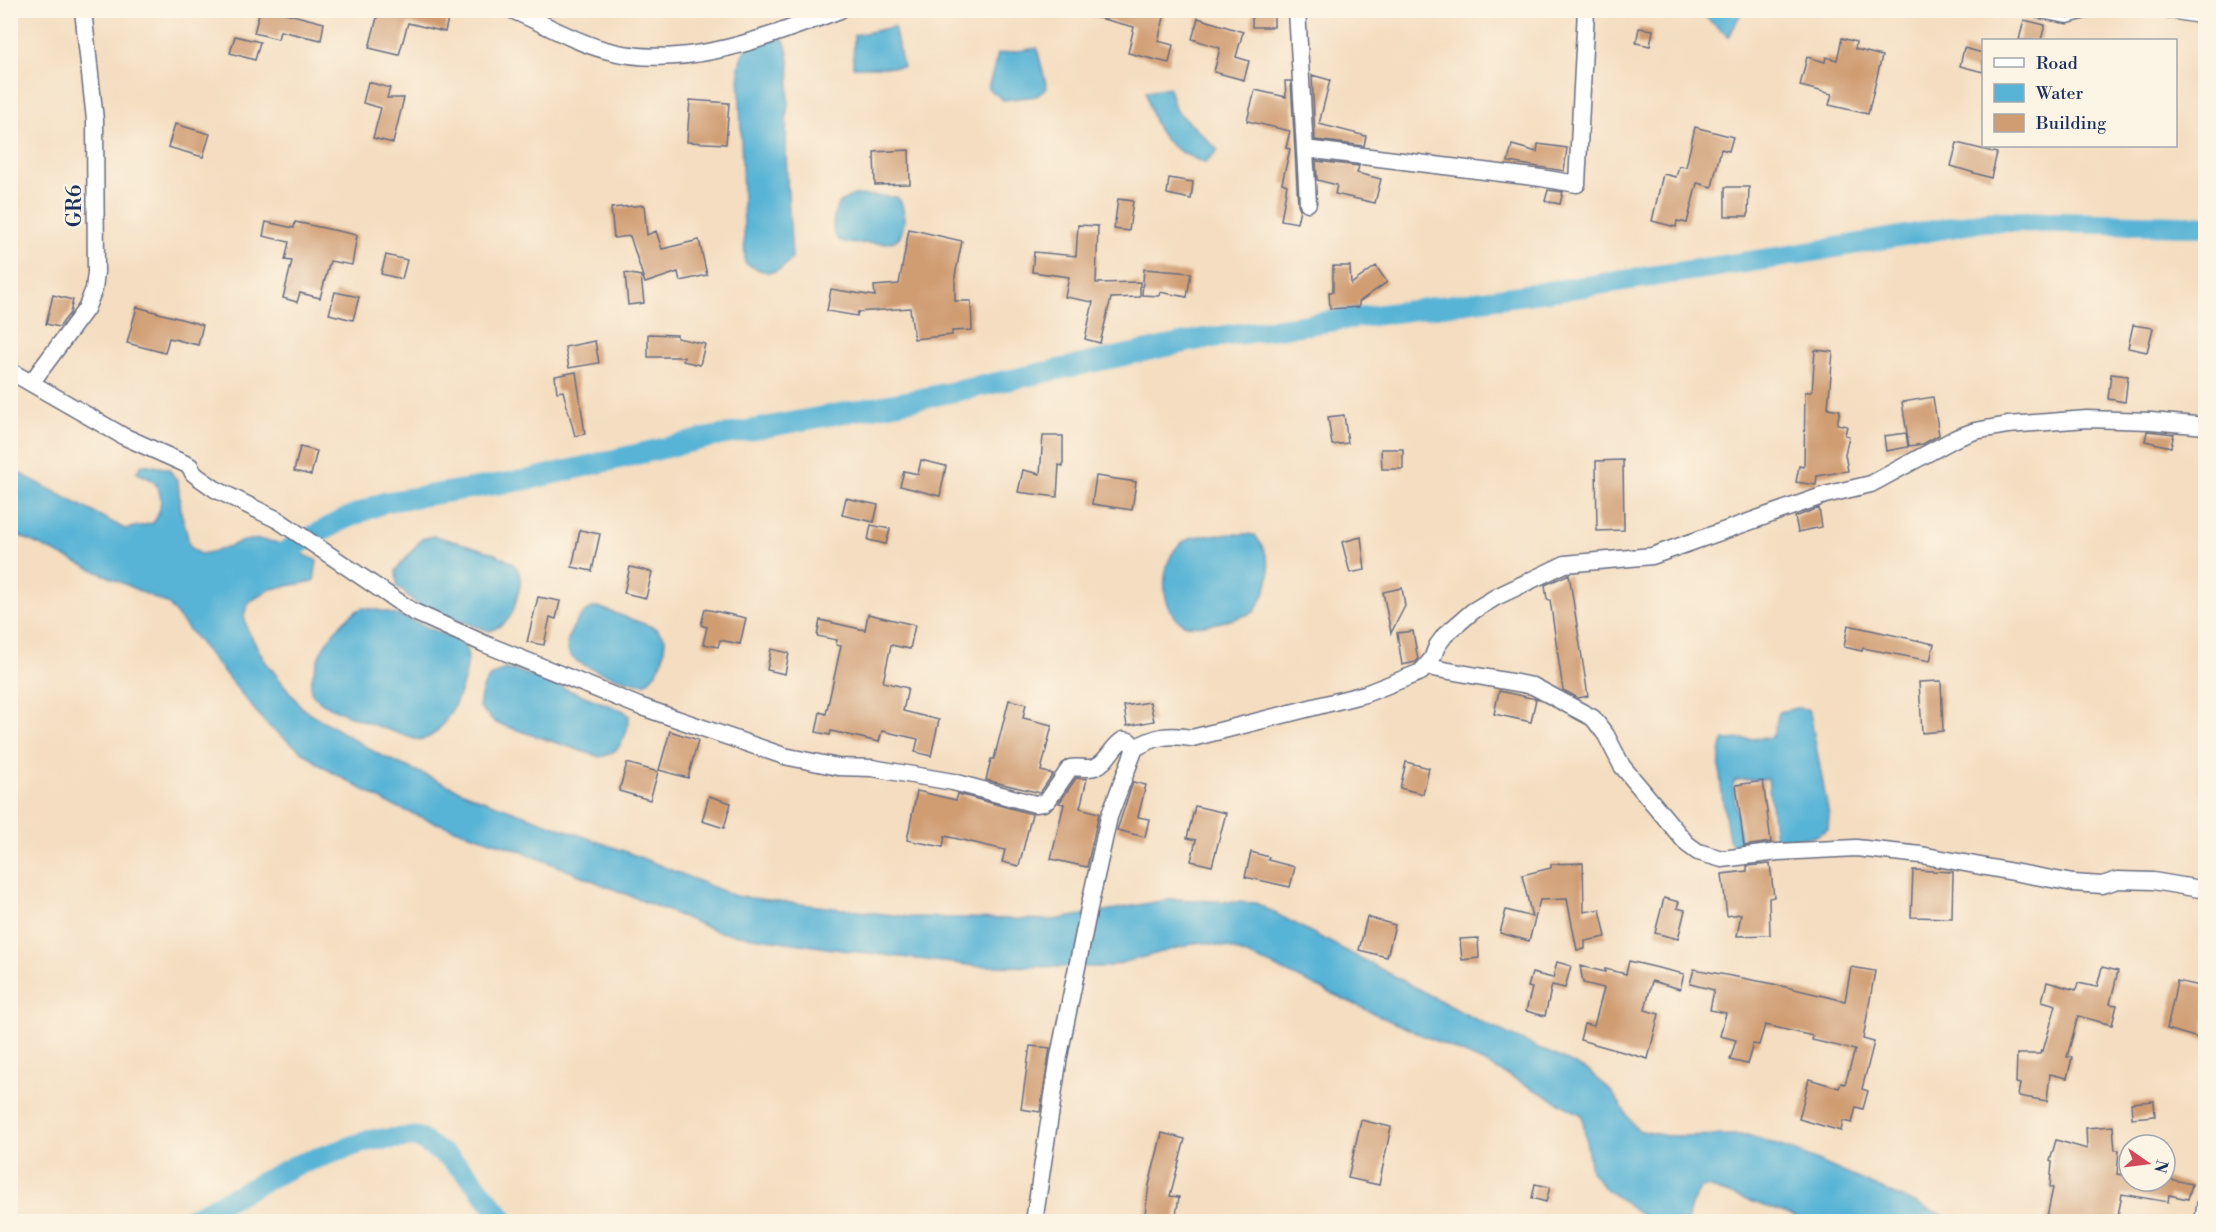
<svg xmlns="http://www.w3.org/2000/svg" width="2216" height="1232" font-family="'Libre Bodoni',serif">
<style>
.water{fill:#58b4d6;stroke:#3a729a;stroke-width:1.5}
.lines{fill:none;stroke-linecap:round;stroke-linejoin:round}
.canal{stroke:#58b4d6;stroke-width:21}
.building{fill:#d09d73}
.minor-casing{stroke:#676c80;stroke-width:19}
.minor{stroke:#fff;stroke-width:16}
.labels{text-anchor:middle;dominant-baseline:central;stroke-width:5;stroke-linejoin:round;paint-order:stroke}
.street-label{font-size:21px;fill:#1b2f5e;stroke:#fcf5e5}
</style>
<rect width="100%" height="100%" fill="#fcf5e5"/>
<filter id="ink" filterUnits="userSpaceOnUse"><feTurbulence type="fractalNoise" baseFrequency=".0167" numOctaves="2"/><feDisplacementMap in="SourceGraphic" scale="12" xChannelSelector="R" yChannelSelector="G"/><feConvolveMatrix kernelMatrix="1 2 1 2 8 2 1 2 1" color-interpolation-filters="sRGB"/></filter>
<filter id="wash" filterUnits="userSpaceOnUse"><feTurbulence type="fractalNoise" baseFrequency=".008" numOctaves="4" result="noise"/><feDisplacementMap in="SourceGraphic" scale="24" xChannelSelector="R" yChannelSelector="G"/><feGaussianBlur stdDeviation="1.35" result="paint"/><feColorMatrix in="noise" values="0 0 0 0 0 0 0 0 0 0 0 0 0 0 0 0 0 1.4 0 .05"/><feComposite in="paint" operator="in"/></filter>
<g filter="url(#wash)">
<rect width="100%" height="100%" fill="#f4ddc0"/>
<path class="water" d="M1698 11H1742L1729 37Z
M894 27 903 67H853L854 35Z
M778 38 784 40C795 66 786 105 786 132 785 174 790 216 792 258 777 278 765 274 745 263L739 67C742 43 757 44 778 38Z
M1037 48 1047 88 1037 96 1003 100 988 88 998 54Z
M1169 87 1175 109 1218 150 1205 163C1165 148 1153 132 1146 91Z
M854 195 897 197C906 206 907 232 896 240 889 245 877 243 869 243 847 244 829 246 834 217 836 203 842 200 854 195Z
M143 464 169 469 178 482 181 512 190 546 200 554C216 552 226 547 241 542 268 533 294 550 317 561L314 581 271 589 249 602 244 615 247 629 265 661 303 709 378 754 477 798 632 854 735 896 909 917 1054 920 1172 899 1256 903 1473 1018 1589 1071 1612 1092 1637 1130 1667 1136 1748 1135 1792 1150 1956 1221H1809L1708 1187 1701 1188C1694 1198 1688 1209 1688 1221H1648L1645 1217 1603 1187 1591 1171 1582 1115 1485 1063 1388 1020 1269 964 1227 947 1200 942 1106 967 976 966 834 949 719 932 518 850 431 821 389 804 323 767 267 725 168 604 11 532 10 468 125 529 153 523C162 511 164 494 154 482 150 478 141 475 136 472Z
M1245 534 1255 535C1276 563 1272 585 1254 612 1240 618 1195 631 1182 623 1156 607 1160 549 1189 539 1206 533 1227 535 1245 534Z
M434 536C452 541 510 553 518 570 522 580 520 588 517 597 512 617 509 623 490 631L423 609 397 586 396 570 422 539Z
M598 607 655 628 665 638C664 660 662 669 645 684 629 682 575 667 569 653 564 643 571 631 576 622 582 614 588 608 598 607Z
M362 608C395 610 429 629 459 641 463 644 466 647 467 652 472 673 447 734 424 739 421 740 418 739 415 739 396 732 316 709 311 691 309 682 315 669 318 660 323 642 346 616 362 608Z
M505 669 518 671 624 711 629 716C628 735 620 754 600 757L496 723 479 707C482 686 484 677 505 669Z
M1797 708 1807 709 1810 713 1829 816 1828 829 1814 837 1775 840 1768 779 1736 780 1733 784 1741 844 1733 846 1729 840C1726 816 1713 758 1724 740L1769 738 1773 736 1779 712Z"/>
<g class="lines">
<path class="canal" d="M266 562 340 521 385 502 531 479 707 438 919 399 1202 339 1574 288 1787 256 1988 221 2206 226
M184 1222 294 1166 370 1140 417 1137 449 1158 469 1176 506 1222"/>
</g>
<g id="blocks">
<path class="building" d="M260 10H273L324 23 321 40 280 31 278 39 254 33Z
M379 10H436L449 14 445 32 408 23 399 55 369 48Z
M1092 10H1166L1158 41 1173 45 1169 63 1128 53 1134 27 1091 16Z
M1252 10H1274V27H1252Z
M1198 18 1243 32 1236 57 1249 61 1244 80 1214 72 1220 48 1192 39Z
M2024 20 2045 25 2041 40H2019Z
M1639 28 1653 30 1650 46 1636 43Z
M235 36 260 42 255 60 230 53Z
M1842 38 1856 42 1855 49 1882 56 1868 114 1829 105 1832 94 1800 86 1807 57 1825 62 1826 57 1837 60Z
M1964 48 1983 53V72L1960 66Z
M1312 75 1330 80 1319 124 1366 136 1364 146 1315 140Z
M1285 81H1291L1298 204 1300 209 1297 223 1281 220 1287 185 1282 183 1290 149 1286 148 1290 131 1247 121 1255 90 1286 97Z
M368 82 390 88 387 98H404L393 143 373 138 381 108 363 103Z
M690 100 729 103 726 144 687 142Z
M175 124 210 134 203 157 168 147Z
M1695 127 1733 137 1729 151 1721 149 1712 187 1697 183 1687 223 1677 221 1676 227 1652 221 1663 174 1676 177 1679 166 1686 167Z
M1957 143 1997 153 1991 178 1951 166Z
M1538 144 1567 148 1564 171 1508 162 1512 145 1537 152Z
M909 150 910 184 875 185 874 152Z
M1316 161 1359 166 1357 173 1381 179 1375 203 1335 194 1337 185 1317 180Z
M1169 178 1193 182 1191 199 1167 194Z
M1725 187H1749L1748 216H1725Z
M1548 190 1563 192 1560 204 1545 201Z
M1118 199 1133 201 1129 231 1114 229Z
M644 205 647 235 656 231 662 249 699 240 707 275 680 281 678 272 645 283 630 236 614 238 611 208Z
M266 222 294 228 295 222 357 235 352 265 330 261 320 298 300 293 297 302 283 298 292 261 285 260 289 242 263 236Z
M1078 225 1098 226 1096 283 1140 282V297L1111 298 1100 343 1085 339 1093 302 1065 297 1069 277 1032 272 1034 252 1076 256Z
M909 229 962 241 955 276V301H971L972 330 952 331V335L914 339 910 308 858 312 857 316 827 311 831 289 875 296 874 286 899 284Z
M386 255 407 260 402 279 381 274Z
M1333 266H1350L1351 284 1376 266 1387 282 1359 302V307L1330 309 1329 292H1333Z
M1144 269 1191 273 1187 297 1160 292 1159 296 1142 295Z
M625 273 641 276 644 303 628 305Z
M335 292 359 297 353 320 329 314Z
M53 295 73 300 70 313 59 327 46 324Z
M137 307 203 325 198 345 169 338 165 353 127 343Z
M2133 325 2153 328 2147 352 2128 348Z
M648 334 677 335V338L705 344 700 365 683 361 684 357H648Z
M595 341 599 363 569 368 565 347Z
M1815 350 1833 352 1828 408 1840 410 1837 424 1847 426 1845 435 1849 436 1845 454 1848 471 1817 476 1816 485 1796 482 1799 466 1804 467 1805 392H1812Z
M576 372 585 434 575 436 563 391 557 392 555 376Z
M2111 374 2128 376 2125 402 2108 399Z
M1933 397 1939 435 1923 444 1909 446 1902 402Z
M1344 415 1348 443 1332 445 1328 417Z
M2147 431 2174 434 2171 447 2145 441Z
M1906 433 1908 447 1886 451 1884 436Z
M1043 436H1063V466L1059 465 1057 497 1018 492 1023 470 1040 474Z
M300 447 317 451 311 475 294 471Z
M1381 449H1403V469H1382Z
M921 460 946 466 940 496 900 486 904 471 918 474Z
M1623 460 1624 530 1597 531 1596 461Z
M1096 476 1136 482 1132 510 1092 504Z
M846 498 878 505 874 522 842 515Z
M1819 508 1822 527 1798 532 1795 517Z
M871 525 890 529 886 544 868 540Z
M580 530 600 534 592 571 572 567Z
M1361 537 1365 570 1350 573 1342 542Z
M630 567 652 572 646 598 624 593Z
M1569 574 1588 696 1578 698 1563 690 1550 600 1547 599 1545 585Z
M1402 588 1405 606 1391 633 1383 592Z
M538 597 560 601 556 619 550 617 544 645 527 642Z
M705 609 746 618 740 644 720 640 718 647 703 644 707 627 701 625Z
M868 614 915 625 910 649 891 645 883 682 908 688 903 711 939 720 931 756 915 752 918 739 882 731 879 742 831 731 830 735 816 732 820 712 826 714 841 646 836 645 837 640 817 636 820 620 865 630Z
M1848 625 1934 644 1930 661 1863 648 1862 651 1844 647Z
M1413 631 1418 660 1416 662 1402 665 1397 633Z
M771 649 789 653 785 674 767 670Z
M1941 681 1943 731 1922 733 1919 682Z
M1499 691 1536 699 1531 722 1494 714Z
M1009 700 1026 704 1023 718 1052 725 1041 771 1053 774 1040 793 986 780 991 759H994Z
M1150 702 1154 721 1127 726 1124 706Z
M670 731 698 740 688 778 659 770Z
M1406 762 1429 768 1423 794 1400 788Z
M627 763 658 772 650 800 619 791Z
M1076 778 1087 779 1080 808 1099 813 1087 867 1051 859 1064 804 1059 803Z
M1763 781 1771 842 1744 846 1736 785Z
M1133 782 1146 785 1138 817 1149 819 1145 837 1117 830Z
M917 791 956 800 958 794 1032 814 1019 866 1002 862 1005 850 945 836 943 847 907 840Z
M709 796 731 803 724 828 702 821Z
M1195 806 1226 813 1212 866 1191 861 1196 840 1187 838Z
M1251 852 1269 857 1268 860 1295 867 1290 887 1245 877Z
M1583 863 1584 912 1600 909 1606 937 1585 941V949L1577 950 1567 899 1540 900 1529 941 1500 933 1506 910 1532 917 1522 875 1551 868V864Z
M1770 864 1774 897 1769 898 1770 935 1737 936 1741 914 1727 916 1722 874 1747 871V866Z
M1913 870 1953 872 1952 918 1911 917Z
M1664 898 1679 902 1677 908 1685 910 1678 939 1655 933Z
M1367 917 1395 925 1387 957 1359 950Z
M1478 938 1479 958 1462 960 1460 939Z
M1629 961 1684 974 1680 989 1652 981 1645 1010 1659 1014 1648 1059 1580 1040 1584 1024 1594 1026 1604 988 1583 983 1580 966 1605 972V969L1626 974Z
M1557 962 1571 966 1565 988 1552 985 1545 1016 1526 1011 1532 988 1528 987 1532 973 1553 978Z
M1851 967 1875 971 1863 1039 1874 1042 1862 1089 1868 1091 1863 1109 1856 1107 1852 1123 1843 1121 1841 1131 1799 1119 1809 1079 1839 1088 1841 1083 1845 1084 1855 1050 1812 1040 1813 1036 1765 1025 1759 1045 1753 1044 1747 1064 1730 1060 1736 1040 1720 1036 1726 1013 1710 1010 1714 990 1690 984 1694 969 1769 983 1845 1001Z
M2102 967 2118 971 2110 1004 2117 1005 2112 1025 2078 1016 2067 1057 2072 1058 2067 1078 2050 1074 2047 1101 2018 1096 2020 1084 2016 1083 2017 1054H2040L2041 1050 2043 1051 2056 1005 2042 1001 2047 982 2076 990 2078 983 2097 987Z
M2177 981 2205 987V1040L2167 1029Z
M1030 1046 1050 1048 1040 1112 1021 1109Z
M2154 1101 2155 1116 2132 1118 2131 1103Z
M1361 1120 1391 1127 1379 1185 1348 1178Z
M2113 1126 2115 1150H2119L2117 1174 2129 1176V1181H2165V1178L2192 1184 2188 1199 2169 1195 2168 1202 2122 1194 2117 1221H2046L2053 1188 2050 1187 2052 1162 2050 1161 2056 1140 2087 1149 2086 1128Z
M1162 1133 1185 1139 1170 1196 1179 1197 1175 1221H1144L1149 1185Z
M1535 1184 1550 1187 1546 1202 1532 1198Z"/>
</g>
</g>
<g filter="url(#ink)">
<use href="#blocks" fill-opacity="0" stroke="#676c80" stroke-width="1.5"/>
<g class="lines">
<defs>
<path id="minor" d="M512 10C543 23 572 41 605 50 684 72 767 37 840 10
M1297 10 1308 203
M2040 10 2067 15 2085 10
M2170 10 2206 16
M1305 149 1541 178 1577 184 1586 10
M10 371 123 436 190 466 193 473 198 477 215 489 278 520 412 611 485 644 639 706 784 756 838 767 872 768 953 782 1035 804 1043 803 1048 800 1070 768C1079 766 1088 770 1095 767 1108 762 1112 746 1123 740L1129 741 1135 748C1156 736 1168 734 1192 738L1365 694 1421 672 1432 659 1437 646 1445 635 1473 611 1496 597 1565 564 1652 556 1825 495 1871 484 1956 438 1975 431 2008 425 2087 419 2151 421 2206 426
M31 383 86 309 94 289 96 272 95 120 83 10
M1427 667 1533 686 1593 718 1606 735 1622 766 1687 844 1698 852 1722 859 1778 852 1856 848 1921 855 2073 883 2102 885 2118 880 2153 881 2206 890
M1034 1222 1059 1056 1089 908 1109 817 1135 748
M2203 1222 2206 1202"/>
</defs>
<use href="#minor" class="minor-casing"/>
<use href="#minor" class="minor"/>
</g>
</g>
<g class="labels">
<g class="street-label">
<text transform="translate(75 206) rotate(-90)">GR6</text>
</g>
</g>
<rect width="2216" height="1232" fill="none" stroke="#fcf5e5" stroke-width="36"/>
<rect x="1982" y="39" width="195" height="108" fill="#fcf5e5" stroke="#a2a6af" stroke-width="1.5"/>
<rect x="1994" y="58" width="30" height="9" fill="#ffffff" stroke="#a2a6af" stroke-width="1.5"/>
<text x="2036" y="69" font-size="18" fill="#1b2f5e">Road</text>
<rect x="1994" y="84" width="30" height="18" fill="#58b4d6" stroke="#a2a6af" stroke-width="1.5"/>
<text x="2036" y="99" font-size="18" fill="#1b2f5e">Water</text>
<rect x="1994" y="114" width="30" height="18" fill="#d09d73" stroke="#a2a6af" stroke-width="1.5"/>
<text x="2036" y="129" font-size="18" fill="#1b2f5e">Building</text>
<g transform="translate(2147 1163) rotate(104)"><circle r="28" fill="#fcf5e5" stroke="#a2a6af" stroke-width="1.5"/>
<path d="M0-4.5L10 22L0 15L-10 22Z" fill="#d1495b"/>
<text y="-9" font-size="16" font-weight="bold" text-anchor="middle" fill="#1b2f5e">N</text>
</g>
</svg>
